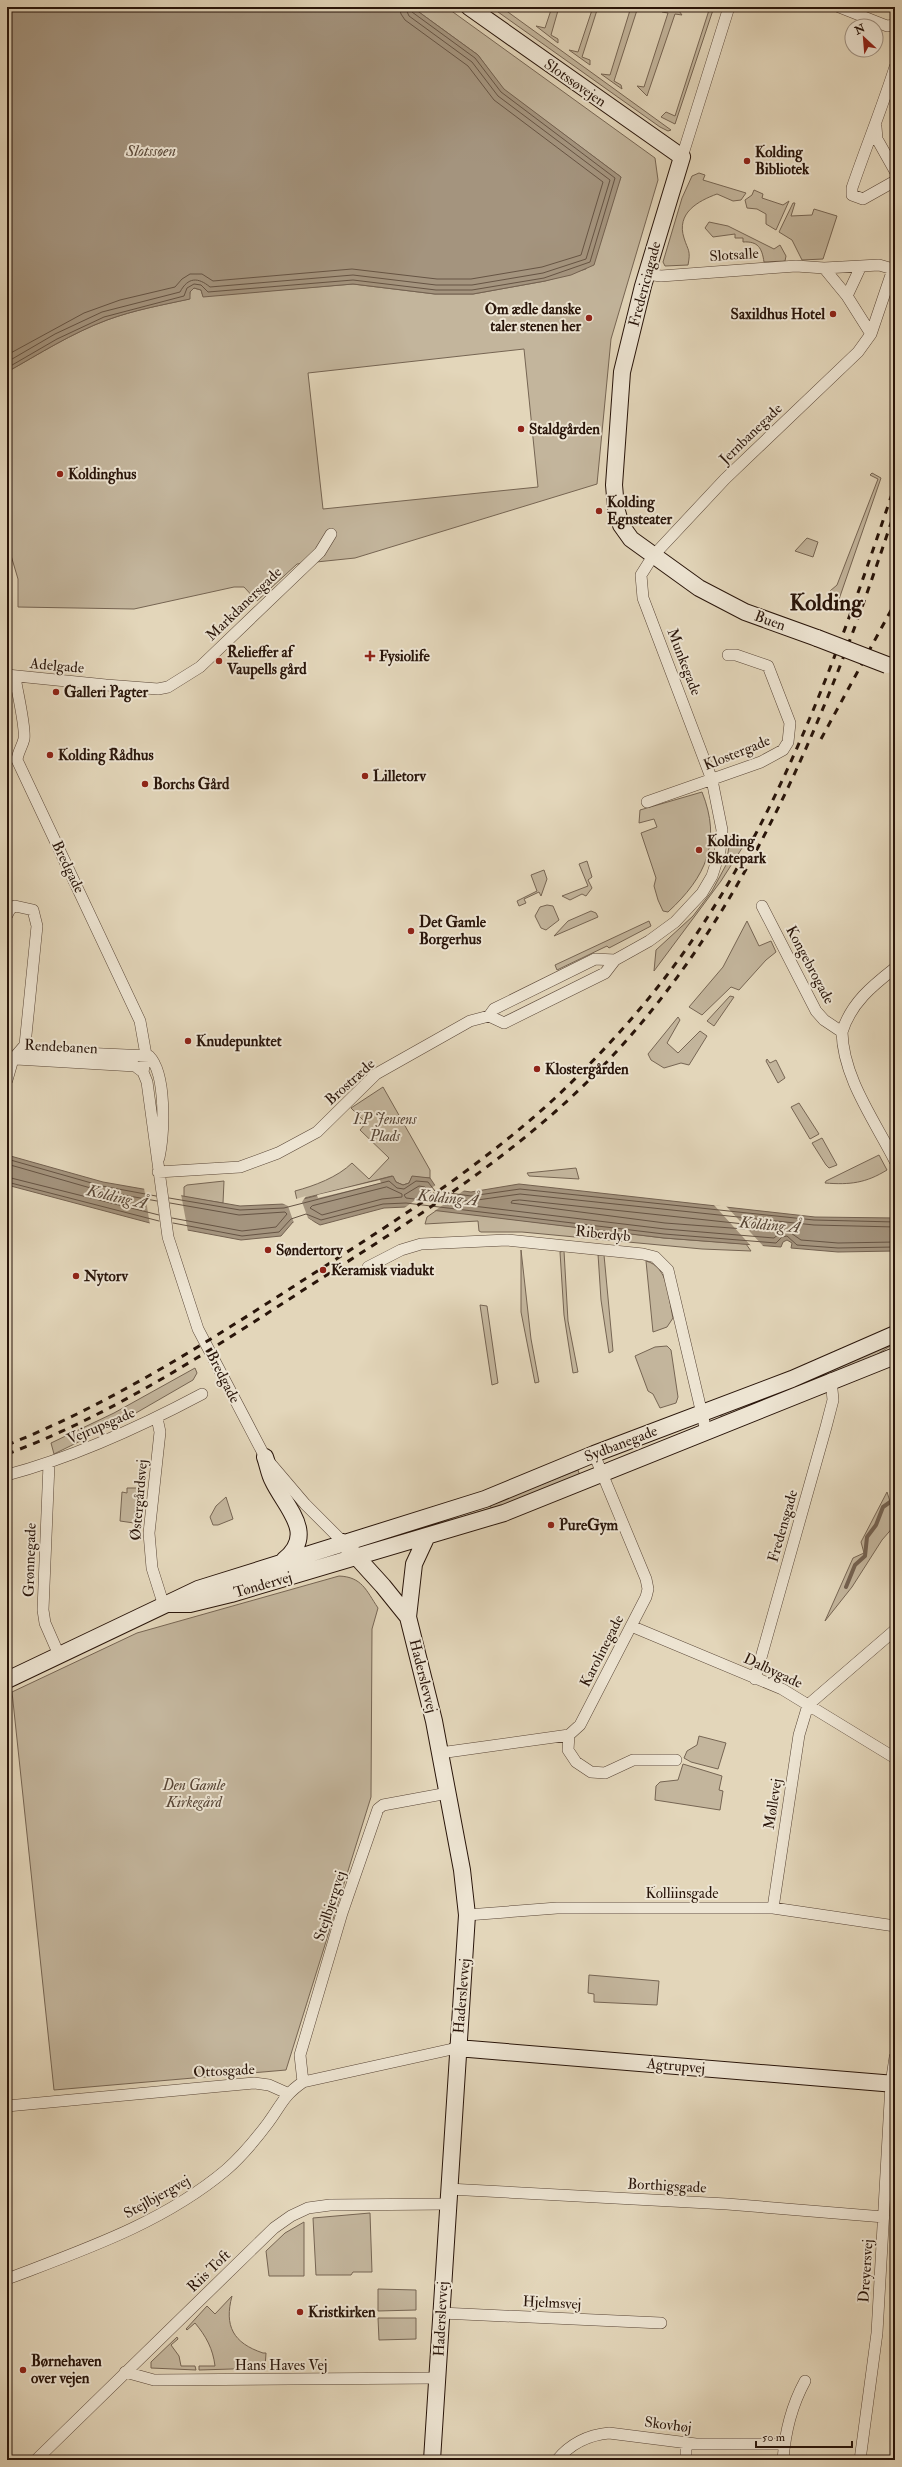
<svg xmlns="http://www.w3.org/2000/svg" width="902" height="2467" font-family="'IM FELL Double Pica',serif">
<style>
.green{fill:#c3b59c;stroke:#766553;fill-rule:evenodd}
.water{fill:#a4947e;stroke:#736150}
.pier{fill:#e3d6ba}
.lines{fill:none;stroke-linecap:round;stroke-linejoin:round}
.shore{stroke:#665444;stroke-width:1}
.stream{stroke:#736150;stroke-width:4}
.street-casing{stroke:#584536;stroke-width:12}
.secondary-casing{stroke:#29150a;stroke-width:18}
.street{stroke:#ede4d2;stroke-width:11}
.secondary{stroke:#ede4d2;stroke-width:16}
.rail{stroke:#29150a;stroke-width:3;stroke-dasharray:7 7;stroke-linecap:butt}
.secondary-bridge-casing{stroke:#29150a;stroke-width:18;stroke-linecap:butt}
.secondary-bridge{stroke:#ede4d2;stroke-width:16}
.poi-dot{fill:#8f2418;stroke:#ede4d2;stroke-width:1.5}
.labels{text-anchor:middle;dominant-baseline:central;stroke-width:4;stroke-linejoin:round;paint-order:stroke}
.street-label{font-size:15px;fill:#29150a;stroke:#ede4d2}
.poi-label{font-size:15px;font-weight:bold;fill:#29150a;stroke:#ede4d2;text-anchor:start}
.park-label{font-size:15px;font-style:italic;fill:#574536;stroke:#ede4d2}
.water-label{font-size:16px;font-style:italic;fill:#5a4838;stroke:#ede4d2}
.town-label{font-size:23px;font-weight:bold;fill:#29150a;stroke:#ede4d2}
</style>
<rect width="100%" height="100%" fill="#e3d6ba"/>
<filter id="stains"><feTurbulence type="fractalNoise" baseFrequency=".005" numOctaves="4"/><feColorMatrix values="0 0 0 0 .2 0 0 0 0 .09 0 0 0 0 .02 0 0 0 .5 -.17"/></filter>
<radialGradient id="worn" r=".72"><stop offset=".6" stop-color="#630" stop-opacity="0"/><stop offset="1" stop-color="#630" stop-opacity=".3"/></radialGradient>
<path class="green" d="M412 7H446L655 158 658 180 611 339 597 484 355 558 297 564 257 601 244 587H234L134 609 18 607V579L7 542V372C39 354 72 333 107 320 134 310 162 305 189 299L190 292 194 288 201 290 203 296 353 284 435 294H473L545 281 586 269 621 177 503 89 478 55ZM524 349 538 487 323 509 308 373Z
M491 7H501L671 130 668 131 660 127Z
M552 7H559L551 35 558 39V43L536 26 545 28Z
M593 7H598L582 57 590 60V65L569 50 578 52Z
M631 7H646H638L614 81 621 85 622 89 601 74 610 75Z
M710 7H714L675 124 661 117 666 112 675 116Z
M664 8 679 11 682 15 675 14 647 96 637 86 644 87 668 13 662 12Z
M699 173 705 175 703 180 746 193 741 200 733 201 717 194C698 201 676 213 684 238 688 251 691 250 688 265L665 266 663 262 682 198 692 176Z
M754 190 763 194 762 198 783 205 789 201 776 230 766 224V214L757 209 747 208 745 200 752 195Z
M793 203H795L791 216 812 215 814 209 837 216 823 259 802 260 792 240 779 232Z
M709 222 728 226 774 249 780 245 786 256 785 261 764 262C762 248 758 241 743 242V238H735V234L713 237 705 228Z
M872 473 881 478 837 605 833 604 836 595 830 591 837 585 878 479 870 475Z
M807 538 818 542 813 557 795 551Z
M702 792C722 842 706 877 668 912L663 911 658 900 654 886 656 878 641 833 657 827 654 819 639 823 640 810Z
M733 833 734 845H744L721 881 654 971 656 950 693 916 712 891 726 865 731 834Z
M587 861 592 877 588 880 592 888 586 896 582 894 570 900 562 896 588 886 579 864Z
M544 870 547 879 541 896 539 892 524 899 526 903 519 906 517 901 537 891 531 875Z
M547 905 553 906 559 920 546 930 541 928 535 916 540 907Z
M591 911 596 913 598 917 554 936 568 921Z
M649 921 651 926 609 948 607 946 557 970 555 965Z
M747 921 759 946 771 941 776 952 766 960 739 990 731 987 702 1015 689 1007 723 967Z
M730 996 734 997 714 1026 707 1021Z
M678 1017 680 1020 667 1043 678 1053 700 1031 707 1036 689 1065 681 1063 664 1068 651 1060 648 1054Z
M767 1059 770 1063 776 1060 785 1078 778 1083 766 1061Z
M383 1087 430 1170V1178L412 1177 409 1183 403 1185 396 1182 392 1176 297 1200 295 1191C314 1186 338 1177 352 1163L369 1179 389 1158 360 1130 366 1123 351 1108Z
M799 1103 819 1134 810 1139 791 1107Z
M822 1138 837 1165 829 1168 826 1165 812 1143Z
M879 1155 887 1170C866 1183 850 1185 825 1183L826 1181Z
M576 1168 579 1179 529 1176 527 1173Z
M224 1181 223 1203 184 1197V1187L187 1185Z
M437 1210 664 1238 746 1244 751 1251 702 1249 522 1232H481L479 1231 478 1221 425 1224 427 1217Z
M521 1250 531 1339 539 1382 535 1383 521 1312Z
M564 1251 568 1321 578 1372 573 1373 564 1315 560 1252Z
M598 1254 604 1255 613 1351 609 1353 601 1300Z
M646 1261C669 1267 668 1297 673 1318L667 1327 653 1332Z
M480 1305 487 1306 498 1383 492 1385Z
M895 1343 873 1357 726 1417 717 1415Z
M667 1346 671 1350 678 1397 676 1403 660 1408 653 1394 648 1391 635 1356 655 1347Z
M195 1368 197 1373 193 1380 129 1417 54 1454 51 1443 114 1413Z
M578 1470 580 1476 492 1510 490 1505Z
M127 1488H137L134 1523 120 1521 122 1492 127 1493Z
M887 1492 895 1517V1525L882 1540 852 1587 825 1621 853 1558 864 1553 861 1542Z
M226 1497 233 1519 218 1525H213L210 1517 216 1506Z
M339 1576C362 1577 366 1590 378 1608L372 1629 371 1797 286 2070 54 2090 12 1692 137 1633Z
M699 1736 726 1743 718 1769 691 1762 684 1758 687 1751 697 1745Z
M683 1764 722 1776 719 1790 723 1791 720 1810 655 1800 656 1786 660 1782 678 1780Z
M589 1975 659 1981 657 2005 594 2002V1994L588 1993Z
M370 2213 372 2272H353L351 2275H316L313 2218Z
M304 2222V2276H269L266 2251 285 2233Z
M378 2289 416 2290V2310L378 2311Z
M232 2296C224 2326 233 2343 263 2353H266L265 2368 199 2370V2366H215C213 2349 206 2336 195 2323L187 2330 186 2329 207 2306 215 2314Z
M378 2318H416V2339L379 2340Z
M177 2337 178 2339 171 2345 179 2356 181 2366H195L196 2370 151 2368V2362Z"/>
<path class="water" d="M7 7H412L478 55 504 89 621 177 594 265 571 275 545 281 473 294H435L353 284 203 297 201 290 194 288 190 292V299C162 305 134 310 107 320 72 333 39 354 7 372Z
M7 1155 103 1182 240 1206 284 1204 393 1176 396 1182 403 1185 409 1183 412 1176 430 1178 436 1187 471 1192 519 1184 815 1217 895 1218V1251L838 1252 791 1248 792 1243 787 1240 783 1242 781 1247 664 1238 406 1207 384 1208 320 1225 308 1218 293 1222 281 1236 241 1240 150 1223 7 1185Z"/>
<path class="pier" d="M380 1180 381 1183 318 1198 317 1195Z
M437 1184 466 1189 433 1212 403 1209Z
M144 1188 181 1194 188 1232 150 1225Z
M306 1196 302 1202 308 1218 314 1222 307 1220 292 1226 294 1223 288 1206 282 1203Z
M714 1205 726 1206 764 1247H752Z"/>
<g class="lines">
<path class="shore" d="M7 355 84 313 120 300 175 287 182 279 190 274H202L213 281 352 269 437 279H471L542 267 581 255 603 182 494 100 468 66 405 20 401 14 399 7
M7 362 55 334 102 312 180 292C188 277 198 277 210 287L353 275 436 285H472L543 273 586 259 610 180 498 96 472 62 409 16 405 7
M7 368 57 339 104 317 184 296 187 288 194 284 201 285 208 292 353 280 436 290H472L544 278 590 262 615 178 501 92 475 58 412 12 410 7
M7 1159 102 1186 156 1196
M7 1164 101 1191 157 1201
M7 1177 159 1215
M7 1182 159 1221
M387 1187 402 1194V1197L382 1199 322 1215 310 1208 312 1206Z
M169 1198 240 1210 284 1208 389 1181 397 1188 404 1189 416 1181 428 1182 435 1191 471 1196 520 1189 814 1220 895 1222
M520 1200 772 1227 773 1229 771 1231 665 1223 511 1203 512 1201Z
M170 1203 239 1215 285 1212 287 1214 276 1227 242 1231 172 1218
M173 1223 242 1236 279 1232 291 1219 306 1214 321 1220 383 1204 406 1203 664 1234 776 1243 782 1237 787 1236 797 1245 838 1248 895 1247
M895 1227 814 1225 520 1194 470 1201 434 1196 425 1187 419 1186 404 1195 406 1198 665 1229 774 1238 780 1233 788 1231 801 1240 838 1243 895 1242"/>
<path class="stream" d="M846 1587 855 1565 865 1556 867 1537 876 1525 883 1507 893 1500"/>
<defs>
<path id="street" d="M839 7 887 26 895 25
M895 67C882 108 866 147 852 188V195L863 199 895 181
M876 127 877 139 895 171
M682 157 729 7
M824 268 847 296 871 334
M847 296 861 266
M7 675 106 685 158 689 168 687 200 667 320 552 331 534
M15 677C17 691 26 728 24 739 22 747 18 752 17 760L140 1021 146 1055 143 1072 147 1082 168 1237 198 1329 265 1457 305 1504 343 1542
M647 802 761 762 783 750 788 742 790 723 768 666 736 655H728
M762 906 816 1011 824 1020 842 1032C843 1078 875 1121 895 1161
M7 915 10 909 15 906 33 910 37 926 25 1045 13 1059 7 1080
M489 1016 494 1009 595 959 615 960
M842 1032C851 1003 872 986 895 968
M13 1059 36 1051 149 1056C167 1074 164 1134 159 1158
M16 1059 135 1066 143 1072
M158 1172 240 1167 278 1153 317 1132 376 1074 470 1021 489 1016 504 1023 605 973 615 960 649 941 675 922 702 893 712 876 720 851 722 830 712 780 643 598 641 575 653 556 725 479 858 352 871 334 893 269 879 265 824 268 796 266 661 276 646 274
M368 1267 401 1250 421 1244 507 1240 643 1254 655 1257 668 1270 706 1431
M157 1418 160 1432 149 1533 152 1568 164 1606
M49 1464 43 1610 45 1623 59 1655
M7 1475C75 1457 140 1427 202 1394
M631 1626 782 1689 895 1758
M755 1679 826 1427 833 1400 831 1379
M569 1735 568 1750 576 1762 591 1772 605 1773 633 1760H676
M440 1753 569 1735 580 1725 646 1597 648 1589 646 1579 594 1454
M773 1908 799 1735 808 1705 895 1630
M467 1915 557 1908H773L895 1926
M303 2082 300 2055 342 1913 378 1809 383 1805 448 1793
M7 2106 254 2083 269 2085 287 2093
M448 2189 727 2204 884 2217
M7 2279C83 2250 163 2223 226 2170 242 2156 256 2139 268 2123 282 2104 283 2096 303 2082L457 2048
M441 2313 661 2323
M125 2372 154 2380 437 2378
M686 2443V2460
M36 2460 238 2263 274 2228 291 2216 308 2208 330 2205 448 2204
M557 2460C571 2443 588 2435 609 2433L696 2444H785
M783 2460C785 2432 792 2405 805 2381
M860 2460 877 2333 891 2084 895 2057"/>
<path id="secondary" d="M469 7 682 157 643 286 622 372 614 485 616 508 621 525 631 539 699 588 745 612 817 638
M265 1457C268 1465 269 1474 273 1481 286 1508 317 1534 284 1560
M343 1542 383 1586 408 1617 434 1721 462 1870 467 1915 432 2460
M169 1604H190L231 1594 504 1513 895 1356
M408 1617 414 1564 427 1536
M7 1680 198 1589 485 1499 594 1454 792 1379 895 1334
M457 2048 895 2084"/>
</defs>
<use href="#street" class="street-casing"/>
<use href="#secondary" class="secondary-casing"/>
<use href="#street" class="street"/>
<use href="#secondary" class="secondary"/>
<path class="rail" d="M821 739 895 603
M7 1445C113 1403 209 1341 305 1279 391 1224 479 1168 554 1099 604 1052 650 1001 689 945 785 806 842 643 895 485
M7 1454C115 1414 212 1349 308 1287 394 1232 480 1178 556 1111 733 955 823 729 895 511"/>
<defs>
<path id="secondary-bridge" d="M817 638 887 665"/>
</defs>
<use href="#secondary-bridge" class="secondary-bridge-casing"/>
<use href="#secondary-bridge" class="secondary-bridge"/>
</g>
<g class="poi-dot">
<circle cx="747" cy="161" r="4"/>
<circle cx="833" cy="314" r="4"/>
<circle cx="589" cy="318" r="4"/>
<circle cx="521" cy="429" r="4"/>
<circle cx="60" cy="474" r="4"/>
<circle cx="599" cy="511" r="4"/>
<path d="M368 650h4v4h4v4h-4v4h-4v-4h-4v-4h4z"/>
<circle cx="219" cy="661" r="4"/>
<circle cx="56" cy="692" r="4"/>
<circle cx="50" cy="755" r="4"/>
<circle cx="365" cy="776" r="4"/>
<circle cx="145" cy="784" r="4"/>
<circle cx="699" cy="850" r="4"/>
<circle cx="411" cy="931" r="4"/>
<circle cx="188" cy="1041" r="4"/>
<circle cx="537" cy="1069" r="4"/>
<circle cx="268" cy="1250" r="4"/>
<circle cx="323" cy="1270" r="4"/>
<circle cx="76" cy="1276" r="4"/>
<circle cx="551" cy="1525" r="4"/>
<circle cx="300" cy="2312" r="4"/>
<circle cx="23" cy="2370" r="4"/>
</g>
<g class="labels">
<g class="street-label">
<text transform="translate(575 83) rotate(35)">Slotssøvejen</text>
<text transform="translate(734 255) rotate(-4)">Slotsalle</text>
<text transform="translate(645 284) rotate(-75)">Fredericiagade</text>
<text transform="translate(751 434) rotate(-44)">Jernbanegade</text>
<text transform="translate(244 604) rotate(-44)">Markdanersgade</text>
<text transform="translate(770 621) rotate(20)">Buen</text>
<text transform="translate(684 662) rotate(69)">Munkegade</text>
<text transform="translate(57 666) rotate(5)">Adelgade</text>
<text transform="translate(737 753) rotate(-22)">Klostergade</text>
<text transform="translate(68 867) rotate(64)">Bredgade</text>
<text transform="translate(810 965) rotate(62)">Kongebrogade</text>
<text transform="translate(61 1047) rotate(3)">Rendebanen</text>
<text transform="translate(350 1082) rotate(-42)">Brostræde</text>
<text transform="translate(603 1234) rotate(6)">Riberdyb</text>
<text transform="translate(223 1377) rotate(63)">Bredgade</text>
<text transform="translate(101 1426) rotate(-23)">Vejrupsgade</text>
<text transform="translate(621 1444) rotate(-21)">Sydbanegade</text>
<text transform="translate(139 1500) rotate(-85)">Østergårdsvej</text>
<text transform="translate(783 1526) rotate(-74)">Fredensgade</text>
<text transform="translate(30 1560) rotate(-88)">Grønnegade</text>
<text transform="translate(263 1585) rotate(-16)">Tøndervej</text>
<text transform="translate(602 1651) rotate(-63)">Karolinegade</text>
<text transform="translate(773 1671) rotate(25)">Dalbygade</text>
<text transform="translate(423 1676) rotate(76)">Haderslevvej</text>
<text transform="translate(773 1804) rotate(-81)">Møllevej</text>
<text x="682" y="1893">Kolliinsgade</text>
<text transform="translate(330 1906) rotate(-72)">Stejlbjergvej</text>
<text transform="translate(462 1996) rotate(-85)">Haderslevvej</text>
<text transform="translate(676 2066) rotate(5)">Agtrupvej</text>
<text transform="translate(224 2071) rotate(-3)">Ottosgade</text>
<text transform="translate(667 2186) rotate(3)">Borthigsgade</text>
<text transform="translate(157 2197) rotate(-29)">Stejlbjergvej</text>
<text transform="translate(209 2271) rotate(-44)">Riis Toft</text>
<text transform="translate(866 2271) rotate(-86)">Dreyersvej</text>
<text transform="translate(552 2303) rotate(3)">Hjelmsvej</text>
<text transform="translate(441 2319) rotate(-87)">Haderslevvej</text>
<text x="281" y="2365">Hans Haves Vej</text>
<text transform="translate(668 2425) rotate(7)">Skovhøj</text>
</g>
<g class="poi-label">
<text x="755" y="152">Kolding<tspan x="755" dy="17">Bibliotek</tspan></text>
<text x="581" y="309" text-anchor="end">Om ædle danske<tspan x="581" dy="17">taler stenen her</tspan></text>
<text x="825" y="314" text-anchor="end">Saxildhus Hotel</text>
<text x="529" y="429">Staldgården</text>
<text x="68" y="474">Koldinghus</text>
<text x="607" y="502">Kolding<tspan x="607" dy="17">Egnsteater</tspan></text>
<text x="227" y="652">Relieffer af<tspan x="227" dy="17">Vaupells gård</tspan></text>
<text x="379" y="656">Fysiolife</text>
<text x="64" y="692">Galleri Pagter</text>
<text x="58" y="755">Kolding Rådhus</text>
<text x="373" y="776">Lilletorv</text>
<text x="153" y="784">Borchs Gård</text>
<text x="707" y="841">Kolding<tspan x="707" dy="17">Skatepark</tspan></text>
<text x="419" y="922">Det Gamle<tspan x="419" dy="17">Borgerhus</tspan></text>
<text x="196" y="1041">Knudepunktet</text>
<text x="545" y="1069">Klostergården</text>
<text x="276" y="1250">Søndertorv</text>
<text x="331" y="1270">Keramisk viadukt</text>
<text x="84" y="1276">Nytorv</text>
<text x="559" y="1525">PureGym</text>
<text x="308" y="2312">Kristkirken</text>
<text x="31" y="2361">Børnehaven<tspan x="31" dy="17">over vejen</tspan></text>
</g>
<g class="park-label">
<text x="385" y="1119">I.P Jensens<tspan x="385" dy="17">Plads</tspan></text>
<text x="194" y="1785">Den Gamle<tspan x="194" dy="17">Kirkegård</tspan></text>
</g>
<g class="water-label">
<text x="151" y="151">Slotssøen</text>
<text transform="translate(117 1197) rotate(13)">Kolding Å</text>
<text transform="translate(448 1198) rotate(5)">Kolding Å</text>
<text transform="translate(770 1225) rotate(5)">Kolding Å</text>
</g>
<g class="town-label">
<text x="826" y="602">Kolding</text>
</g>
</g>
<rect width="902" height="2467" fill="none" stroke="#e3d6ba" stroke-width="24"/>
<rect x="8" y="8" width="886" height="2451" fill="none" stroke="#29150a" stroke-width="2"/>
<rect x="12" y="12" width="878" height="2443" fill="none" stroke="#29150a"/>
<g transform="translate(864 38) rotate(334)"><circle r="19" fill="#ede4d2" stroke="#9f9182"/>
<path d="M0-3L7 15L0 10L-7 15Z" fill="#8f2418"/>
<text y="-6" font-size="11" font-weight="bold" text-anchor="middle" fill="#29150a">N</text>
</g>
<path d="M756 2441v6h96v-6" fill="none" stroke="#29150a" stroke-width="2"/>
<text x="762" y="2441" font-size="12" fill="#29150a" stroke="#ede4d2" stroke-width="3" paint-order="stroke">50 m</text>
<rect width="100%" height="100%" filter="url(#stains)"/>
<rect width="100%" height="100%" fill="url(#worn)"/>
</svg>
